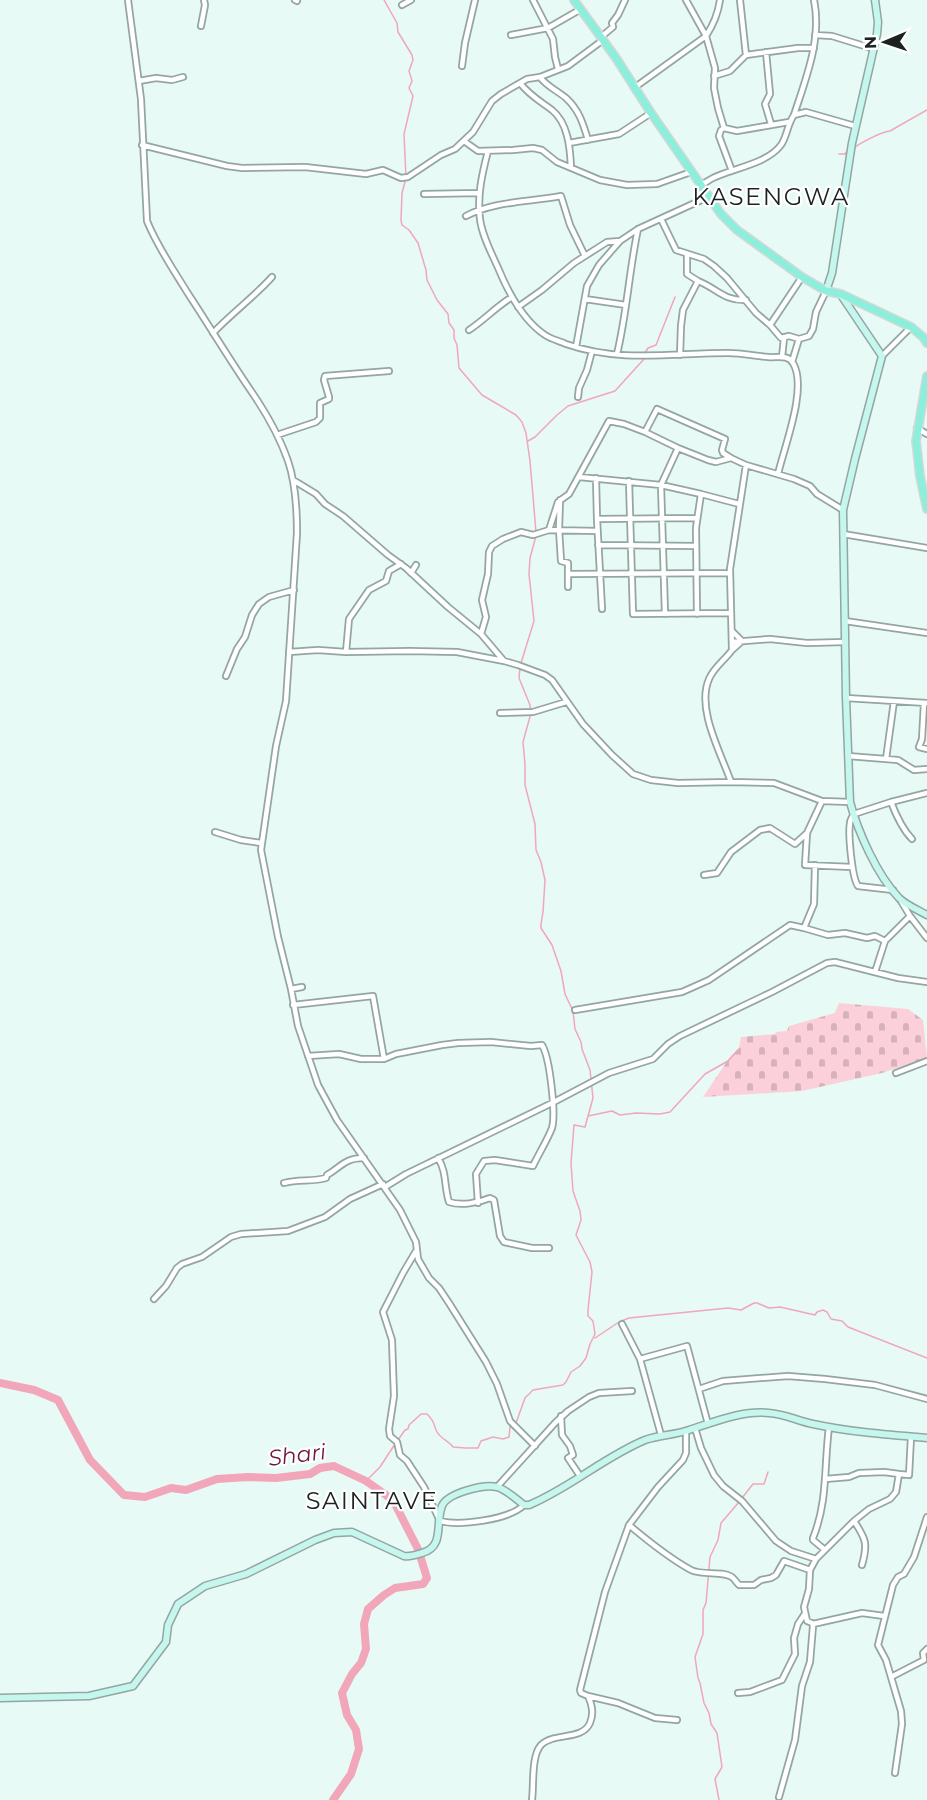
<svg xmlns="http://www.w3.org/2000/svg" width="927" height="1800" font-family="Montserrat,sans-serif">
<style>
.cemetery{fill:url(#cemetery-stones)}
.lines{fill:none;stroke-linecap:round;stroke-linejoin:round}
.stream{stroke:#f2a6ba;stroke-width:1.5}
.river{stroke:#f2a6ba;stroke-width:8}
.street-casing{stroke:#94a6a1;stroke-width:8}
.secondary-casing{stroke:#94a6a1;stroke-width:9}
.primary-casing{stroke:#d6d7d7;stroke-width:10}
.street{stroke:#fff;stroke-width:4.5}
.secondary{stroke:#c5f7ee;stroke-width:6}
.primary{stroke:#8befdc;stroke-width:7}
.labels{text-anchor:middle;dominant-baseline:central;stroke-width:4.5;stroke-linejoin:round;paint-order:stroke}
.water-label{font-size:22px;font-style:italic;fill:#701a3b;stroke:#fff}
.quarter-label{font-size:24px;letter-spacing:1.5px;fill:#1b2220;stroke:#fff}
</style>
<defs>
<pattern id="cemetery-stones" width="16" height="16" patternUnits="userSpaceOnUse" patternTransform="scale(1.5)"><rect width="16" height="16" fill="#fbd0da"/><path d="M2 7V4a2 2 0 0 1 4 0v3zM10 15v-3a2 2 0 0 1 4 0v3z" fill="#d7b2bb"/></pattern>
</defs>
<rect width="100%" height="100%" fill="#e7faf5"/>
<path class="cemetery" d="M839 1003 908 1009 923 1020 927 1058 882 1073 802 1091 703 1097 730 1057 739 1048 741 1037 775 1034 776 1032 787 1031 789 1026 835 1013Z"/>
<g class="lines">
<path class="stream" d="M384 0 397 23 398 32 412 55 413 60 409 71 412 81 409 88 413 96 404 134 406 178 402 193 401 220 402 225 409 230 418 243 426 270 427 280 437 300 448 314 449 323 454 330V338L457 345 459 368 482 395 516 415 522 422 526 433 530 461 536 532
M854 148C860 143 883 131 890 131L927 110
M839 154H845L848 150
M645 353 648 348 656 345 675 297
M528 441 535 437 557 415 568 406 615 391 644 359
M521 663 534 621 529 574 530 558 536 536
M588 1116 612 1111 620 1115 636 1113 660 1114 670 1112 705 1074 728 1061 738 1050
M595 1338 619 1322 629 1318 728 1308 741 1310 754 1303H757L769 1308 780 1307 815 1315 817 1312 823 1310 827 1312 831 1319 842 1321 848 1327 927 1358
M516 1423 525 1398 533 1390 563 1385 566 1382 571 1372 580 1366 586 1358 590 1344 595 1334 593 1321 588 1316V1310L592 1272 590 1262 576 1235 581 1220 580 1211 573 1191 571 1163 574 1125 585 1127 593 1098 590 1070 582 1049 581 1042 575 1029 573 1011 565 994 561 971 552 945 541 928V924L543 912 545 880 541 862 536 850 535 824 525 785V764L523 742 531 713 530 705 519 678 520 668
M398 1440 405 1430 408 1429 409 1425 421 1414H427C436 1423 432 1422 437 1432 441 1439 449 1441 453 1447L465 1448H478L481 1441 493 1437 503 1439 509 1437 510 1427 512 1426
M366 1481 380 1467 395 1444
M742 1498 753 1484H764L768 1472
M719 1800 715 1779 722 1767 717 1733 711 1724 709 1713 704 1703 700 1683 698 1678 695 1657 703 1634V1610L706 1603 710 1557 718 1540 721 1523 739 1502"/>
<path class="river" d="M0 1383 34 1390 58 1400 90 1460 124 1495 145 1497 171 1488 186 1490 217 1479 248 1477 276 1478 310 1474 320 1468 334 1466 366 1481 386 1495 395 1504 418 1549 427 1578 423 1584 395 1588 384 1595 368 1609 364 1624 366 1649 361 1663 352 1674 342 1693 347 1715 356 1730 359 1749 351 1774 333 1800"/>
<defs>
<path id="street" d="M128 0 141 99 147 221C157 246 173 269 187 292 208 324 228 357 249 388 265 411 279 435 288 461 296 484 297 509 297 533L286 701 276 746 261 850 278 937 291 989 298 1026 318 1085 337 1120 400 1210 416 1242 418 1259 429 1278 439 1288 449 1303 486 1362 497 1384 510 1421 535 1446
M295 0 297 1
M533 0 553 39 555 57 558 69
M686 0 706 36 715 68 714 88 718 108 724 128
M740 0 746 55
M402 5 411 0
M201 26 205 5 204 0
M511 35 548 28 581 9
M815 35 832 36 874 49
M601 37 613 27 612 23 618 15 625 0
M766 52 770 94 765 104 771 124
M462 66 465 43 475 0
M714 76 730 71 746 55 798 48H814
M540 77C546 86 558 91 566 98 579 110 583 123 588 140
M139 81 156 78 172 80 183 77
M520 83C529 95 540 101 552 110 568 123 570 147 571 167
M634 88 706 36C714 24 718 14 720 0
M794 115 806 112 855 126
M724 128 737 131 789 122
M724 128 721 130 719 136 732 171
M464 141 478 151 513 150 533 148 542 150 557 162 600 180 627 185 657 184 691 172
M569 143 619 134 651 113
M142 145 227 166 242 168 305 167 366 174 383 170 401 178 408 177 441 155 455 149 473 132 492 101 501 94 527 79 540 77 568 66 603 40
M488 151C482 174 477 196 480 219 482 236 492 254 499 270 509 294 523 320 545 335 551 339 559 341 566 344 620 363 672 353 728 353 742 353 755 356 768 357 777 358 788 354 793 363 808 388 784 447 778 474
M701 185C705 183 709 180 713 178 733 168 767 164 781 145 787 137 787 125 794 115 806 78 822 39 814 0
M424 194 479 193
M466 216C494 201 530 202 561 196L570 225 585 256
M661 219 676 250 704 259 714 266 727 278 756 313 770 325 781 338 789 336 799 339 809 336 813 329 816 312 826 291
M698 281C718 289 724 301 746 300
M585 299 626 305
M518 307 542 290 574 263 607 242 620 241 638 229 708 197
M770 325 802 277
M469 330C484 320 496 307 512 297
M213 333C232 313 254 297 272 277
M576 347 587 286 599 265 620 241
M617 354C627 313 629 271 638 229
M680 355 681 326 683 310 698 281 687 274V254
M882 356 911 327
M782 357 784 338
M792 362 799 339
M578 397 579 388 587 370 592 351
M917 428 927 434
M645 432 657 409 725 439 722 450 723 453 731 458
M277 435 316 422 320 418V403L329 399V397L324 380 325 376 389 371
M579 477 661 485 701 494 739 504
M596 478 597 519 602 609
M293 480 316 494 325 504 343 516 388 555 406 568 448 607 481 634 504 661 518 665 545 675 552 680 583 724 612 755 633 774 651 780 678 783 731 782 774 783 822 801 850 802
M629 481 633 614 730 613
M560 500 559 529 561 561 568 563V587
M597 519 697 518
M549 530 597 531
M843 534 927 548
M598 545 696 546
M411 573 416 565
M568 574 730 573
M665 614 661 485 678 448
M697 614 696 528 701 494
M845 621 927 633
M732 631 742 641 732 650
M481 634 486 617 482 600 488 574 489 552 492 546 503 539 521 532 533 535 549 530 558 502 569 494 609 421 624 424 645 432 678 448 708 460 716 462 731 458 746 465 794 479 810 486 817 494 843 510
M732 642 770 639 807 643 845 642
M289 652 318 650 346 652 410 651 457 652 504 661
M346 652 349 619 369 590 386 581 389 571 401 564
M226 676 237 649 245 637 252 615 259 604 269 597 294 590
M846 698 927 703
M924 703 922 739 919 747 927 749
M500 713 533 712 566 702
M848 756 898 760 914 770 927 769
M886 759 894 701
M731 782C721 753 696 709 709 679 714 667 725 660 732 650L730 569 746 465
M891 802C896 815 902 829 912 839
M215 832 241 840 261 843
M807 833 805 865 852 867
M815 865 814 904 804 928 828 935 845 933 867 938 875 936 885 941
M704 875 717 873 731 852 760 830 770 828 795 844 807 833 822 801
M893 890 858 886C852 878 848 834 850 823 850 820 852 817 854 814L891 802 927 793
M901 901 910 916 927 938
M875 972 885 941 910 916
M291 989 302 987
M293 1005 373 996 384 1059
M575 1010 682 992 709 980 790 925 804 928
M308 1056 339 1054 361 1059H384L396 1054 442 1045 458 1043 491 1042 531 1046 542 1045C550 1058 556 1114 552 1128 547 1141 539 1153 533 1166L495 1160 484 1161 476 1174 478 1203
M896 1073 927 1061
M438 1158C447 1172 444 1187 449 1202 461 1206 478 1203 490 1198L494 1200 500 1236 504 1242 532 1248H549
M284 1183C298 1179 312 1182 326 1178L327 1175C342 1166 345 1158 364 1158
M385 1187 406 1174 552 1103 609 1073 653 1059 668 1044 680 1036 772 992 827 963 835 962 898 978 927 982
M416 1251 403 1273 383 1312 392 1340 394 1396 389 1429 390 1436 397 1442 400 1455 407 1461 424 1487 440 1521C459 1526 509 1520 524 1505
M154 1299 166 1286 177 1268 182 1264 202 1257 231 1237 241 1234 288 1231 325 1217 350 1199 383 1184
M622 1324 640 1359 661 1435
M640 1359 687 1346 708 1424
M699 1389 723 1381 788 1376 825 1379 875 1385 927 1399
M561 1416 562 1435 570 1446 573 1455 568 1458 580 1476
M695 1428 701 1448 714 1475 723 1486 742 1501 776 1541 791 1551 816 1559
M825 1479 849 1477 859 1473 884 1472 899 1474
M497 1487 555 1423 568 1411 589 1397 599 1393 632 1391
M854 1521C866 1539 868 1544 862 1565
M629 1525C648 1541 669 1558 691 1570 703 1576 725 1570 733 1578 735 1580 737 1583 739 1585H754L761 1580 771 1578 776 1575 784 1561 810 1570
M825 1550 813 1540V1538C828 1501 824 1465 829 1427
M813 1624 862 1613 884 1616
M891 1677 924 1660 923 1653 927 1649
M738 1693 750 1692 782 1680 795 1654 794 1638 798 1624 804 1615
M588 1696 618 1703 655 1718 677 1720
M895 1773 902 1724 901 1711 886 1660 878 1645 893 1585 898 1577 904 1574 914 1557 927 1517
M779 1797 795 1740 802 1686 810 1662 813 1626 812 1623 807 1621 804 1607 809 1589 810 1570 816 1559 854 1521 869 1509 890 1499 896 1492 899 1474 909 1475 911 1437
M532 1800C534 1785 531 1756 541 1745 554 1732 582 1741 590 1723 594 1713 592 1705 588 1696L581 1693 580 1690 605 1592 629 1525 658 1487 683 1460 686 1453V1431"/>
<path id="secondary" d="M826 291 832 273 852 143 877 34 878 22 875 0
M841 295 882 356 855 459 843 510 846 698 850 802C858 832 877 875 899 898 906 905 918 910 927 915
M0 1698 89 1696 133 1686 166 1642 168 1625 178 1604 205 1586 246 1574 315 1540 334 1533 352 1532 404 1556C410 1557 416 1555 422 1553 445 1547 435 1523 442 1506 447 1493 484 1484 497 1487 507 1490 516 1499 524 1505H529C570 1488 604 1457 645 1440 659 1435 675 1435 689 1430 714 1422 743 1410 769 1413 785 1414 798 1421 813 1424 850 1432 890 1435 927 1438"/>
<path id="primary" d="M574 0 616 58 651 113 721 214 737 230 802 277 826 291 841 294 911 327 923 337 927 343
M927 376 916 441 920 476 927 509"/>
</defs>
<use href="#street" class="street-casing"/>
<use href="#secondary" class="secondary-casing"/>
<use href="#primary" class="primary-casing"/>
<use href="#street" class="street"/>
<use href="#secondary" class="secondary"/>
<use href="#primary" class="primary"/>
</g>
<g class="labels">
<g class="water-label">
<text transform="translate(297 1455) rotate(-7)">Shari</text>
</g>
<g class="quarter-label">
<text x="771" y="196">KASENGWA</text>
<text x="372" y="1500">SAINTAVE</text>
</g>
</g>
<g transform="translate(885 42) rotate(268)" stroke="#ffffff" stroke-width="4.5" paint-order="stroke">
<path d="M0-4.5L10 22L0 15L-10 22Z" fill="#1b2220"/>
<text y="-9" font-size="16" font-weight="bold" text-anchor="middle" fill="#1b2220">N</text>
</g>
</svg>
